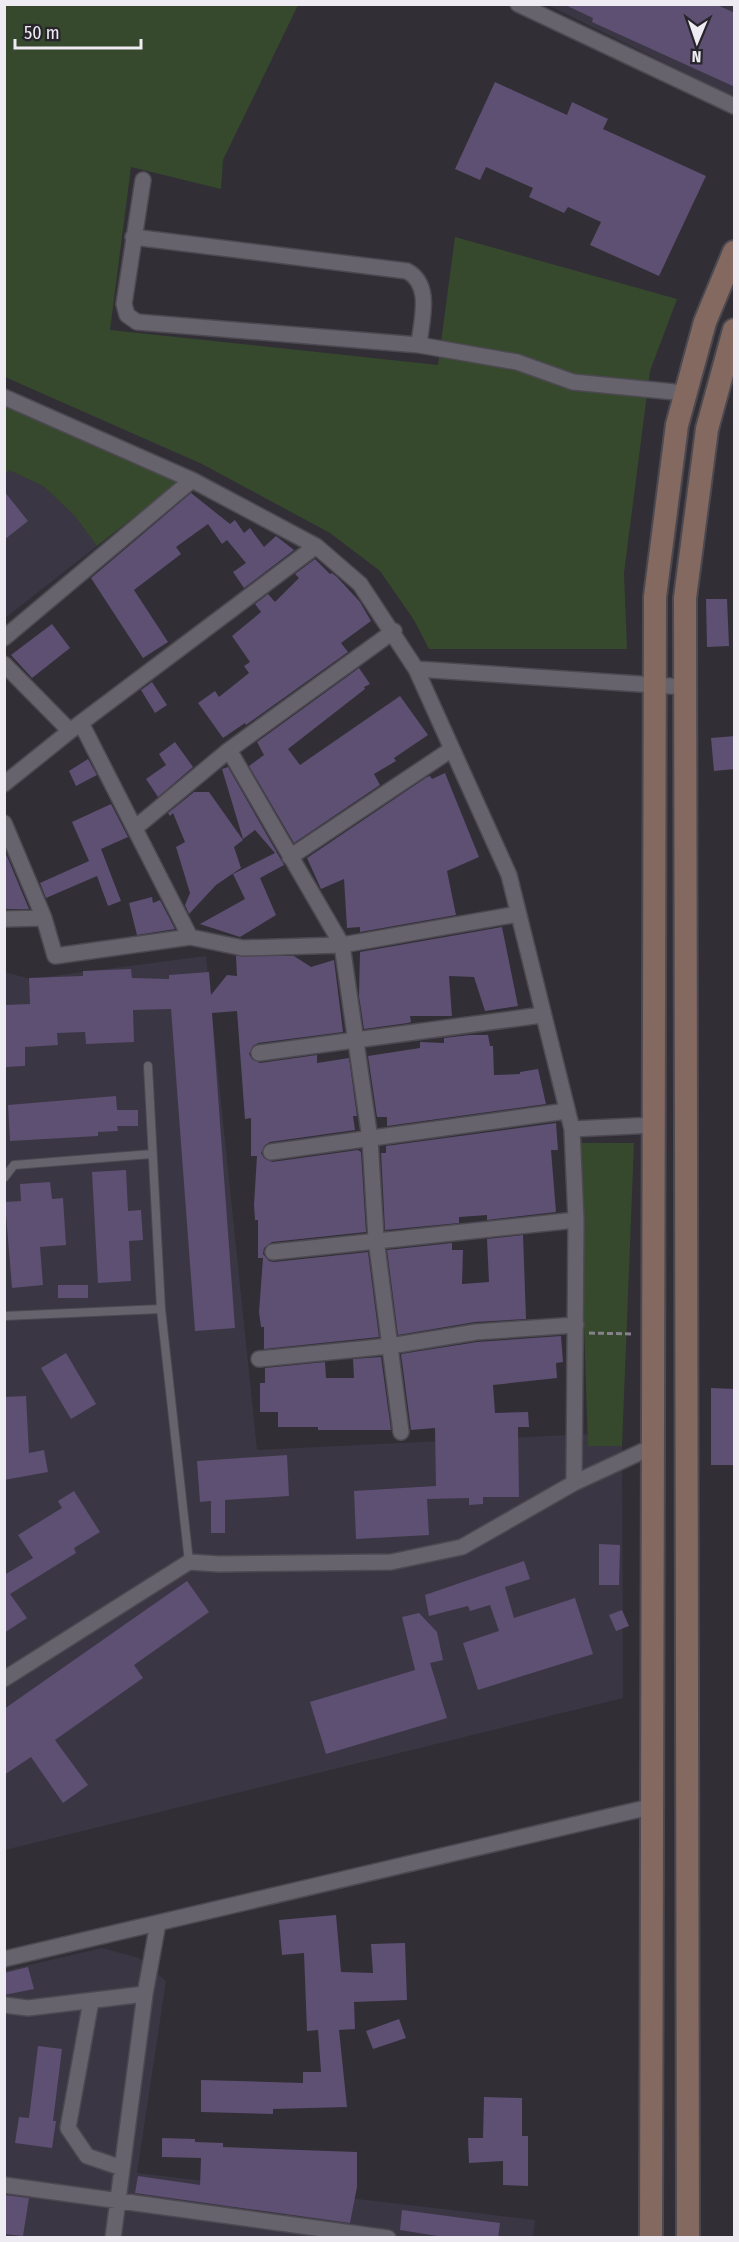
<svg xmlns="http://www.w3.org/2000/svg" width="739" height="2242" font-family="'Fira Sans Condensed',sans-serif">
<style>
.built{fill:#3b3644}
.green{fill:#36492d}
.building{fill:#5d5073}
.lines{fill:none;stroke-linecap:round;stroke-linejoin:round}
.service-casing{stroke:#4c4951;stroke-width:10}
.minor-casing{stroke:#4c4951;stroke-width:18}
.secondary-casing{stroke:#4c4951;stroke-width:26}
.path{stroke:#858289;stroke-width:3;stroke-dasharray:6 3;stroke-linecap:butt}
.service{stroke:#67636d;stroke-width:8}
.minor{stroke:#67636d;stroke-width:15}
.secondary{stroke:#846960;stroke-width:22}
</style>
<rect width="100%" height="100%" fill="#312e36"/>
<path class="built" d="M548 5H734V97Z
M9 470 43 486 74 515 97 546 5 618 4 474Z
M206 956 257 1450 590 1434 588 1446H622L623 1698 5 1850V972L30 979Z
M102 1948 139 1958 166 1981 137 2173 535 2220 533 2237H5L4 1971Z"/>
<path class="green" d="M5 5H298L223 160 221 189 131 167 110 330 438 365 455 237 677 299 650 371 624 573 627 649H429L414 620 380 571 330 533 202 464 5 377Z
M5 405 179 482 97 546 74 515 43 486 9 470 5 474Z
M578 1143H634L622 1446H588Z"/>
<path class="building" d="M563 4H715L735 13V87L592 22 593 18Z
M495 82 567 115 572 102 608 119 603 129 706 176 659 276 590 245 601 222 568 207 564 213 529 197 533 188 486 167 480 180 455 169Z
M4 491 28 521 4 540Z
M191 493 230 524 235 520 244 533 250 528 264 547 276 536 294 550 244 588 233 572 246 563 227 540 222 544 208 524 176 547 181 554 134 590 168 642 143 658 91 578Z
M315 559 330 574 332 573 337 577 360 602 371 621 341 643 348 652 246 725 245 723 223 738 198 703 215 691 219 697 249 673 244 666 250 662 232 636 261 612 255 604 268 594 275 602 299 578 295 574Z
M706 599H727L729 646 707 647Z
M52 624 70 648 32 678 11 655Z
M359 668 370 684 364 687 365 689 288 749 300 765 400 696 428 735 394 758 396 761 374 774 380 785 294 843 249 766 264 755 257 742Z
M152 682 167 705 155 713 141 690Z
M735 736V769L714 771 711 738Z
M175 742 193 767 158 797 146 779 166 765 159 754Z
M88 759 97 775 76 786 69 771Z
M228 767 284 865 260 878 276 915 240 937 200 924 245 899 233 874 275 853 255 830 243 839 222 769Z
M445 773 479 857 447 871 456 915 360 932V927L347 928 344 879 321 889 307 858 427 777 430 776 432 779Z
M194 792H209L243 840 234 847 241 868 216 885 189 914 185 905 190 893 176 847 185 842 173 813 170 816 168 813Z
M111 804 128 837 101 849 121 901 108 906 97 876 46 898 40 883 89 861 72 822Z
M4 849 29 909H5Z
M152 897 153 903 160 900 175 929 137 935 129 903Z
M502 927 518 1006 485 1011 474 977 449 976 452 1016H410L411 1022 408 1023 364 1029 359 996 360 952Z
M236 956H294L311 967 334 960 343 1032 258 1043 253 1046 249 1054 252 1059 260 1063 317 1055V1063L349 1058 357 1116H353L355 1130 270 1142 265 1145 261 1153 264 1158 272 1162 358 1150 361 1152 366 1232 272 1242 264 1248 263 1254 269 1261 274 1262 368 1252 379 1337 264 1349V1327H261L259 1312 263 1258H258V1220H255L254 1205 257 1156H251V1118L245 1119 237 1011 212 1013 235 1328 195 1331 171 1009 133 1010 134 1042 86 1044 85 1032 57 1033 58 1045 25 1047V1066L6 1067 4 1005 30 1004 29 978 83 976V971L131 969 132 978 169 979V975L209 972 211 995 227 975 237 976Z
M470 1035H488L490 1046H493L494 1075 520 1074V1072L538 1069 546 1104 387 1126V1117H377L368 1056 420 1048V1042L444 1043V1038Z
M116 1096 117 1110H138V1126H117L118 1131 98 1132V1136L10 1141 8 1105Z
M556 1123 558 1150H551L556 1212 487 1220V1215L459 1217V1223L385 1230 381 1153H386V1146Z
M126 1170 128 1211 141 1210 143 1240 129 1241 131 1281 98 1283 92 1172Z
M50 1182 52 1199 63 1198 66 1245 40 1247 43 1285 12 1288 5 1202 21 1201 20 1184Z
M523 1235 526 1319 475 1322 398 1335 387 1250 452 1243V1250H463L462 1284 489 1282 487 1239Z
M58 1285H88V1298H58Z
M561 1336 563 1362 556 1363 557 1378 493 1385 495 1413 528 1412 529 1427H518L519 1497H483V1504L469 1505V1498L427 1499 429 1535 356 1539 354 1491 436 1486 435 1428 411 1430 401 1354 477 1342Z
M66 1353 96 1404 71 1419 41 1368Z
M381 1357 391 1430H318V1427H278V1412H260V1383H265V1368L325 1362 326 1378H354L353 1359Z
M711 1388 735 1389V1465H711Z
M26 1396 29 1453 44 1450 48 1472 4 1480V1397Z
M287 1455 289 1496 225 1500V1533H211V1501L200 1502 197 1461Z
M74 1491 100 1532 74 1548 76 1553 10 1594 27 1618 4 1633V1575L33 1558 18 1535 62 1508 58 1501Z
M599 1544 620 1545 619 1585H599Z
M524 1561 530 1579 505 1587 514 1618 575 1598 593 1654 478 1690 463 1643 499 1631 490 1605 470 1611 468 1606 429 1616 425 1595Z
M187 1581 209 1612 134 1665 143 1678 55 1740 88 1785 63 1803 31 1757 4 1775V1709Z
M622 1610 629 1626 616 1631 609 1615Z
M419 1613 437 1632 443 1660 430 1663 447 1718 326 1754 310 1702 415 1670 402 1617Z
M336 1915 341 1972 373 1973 371 1944 405 1943 407 2000 354 2002 355 2029 339 2030 347 2107 273 2109V2114L201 2112V2080L303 2083V2072H321L318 2030 307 2031 304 1953 282 1955 279 1920Z
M28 1967 34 1989 4 1995V1973Z
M399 2019 406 2038 373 2049 366 2031Z
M38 2046 62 2049 53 2121H56L52 2148 15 2143 19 2117 29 2118Z
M484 2097 522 2098V2136H528V2186L503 2185V2161L469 2163 468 2138H483Z
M162 2138 195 2139V2142L223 2143V2147L357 2152V2187L350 2223 135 2193 138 2176 200 2185 201 2158 162 2157Z
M4 2195 29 2198 23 2236 4 2234Z
M402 2210 500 2223 498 2238H450L400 2230Z"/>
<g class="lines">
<defs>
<path id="service" d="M148 1066 161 1309 189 1562
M4 1178 14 1165 152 1154
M4 1316 161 1309"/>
<path id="minor" d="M518 4 734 106
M143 180 124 304 127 315 137 322 419 345 517 362 573 382 685 393
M133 237 407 271C433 285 421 321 419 345
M4 397 192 480 316 546 360 584 416 669 509 875 572 1129 655 1125
M4 638 192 480
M4 664 70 731
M416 669 685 687
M81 723 190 937
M229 750 342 945 370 1139 376 1239 401 1432
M4 784 70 731 316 546
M4 823 44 918 55 956 190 937 243 948 342 945 518 914
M135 828 229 750 394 631
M290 857 452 749
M4 919 44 918
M259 1053 542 1015
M271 1152 567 1111
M273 1252 576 1220
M259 1359 390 1346 476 1332 576 1325
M574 1483 654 1446
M4 1679 189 1562 219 1564 391 1562 462 1547 574 1483 576 1220 572 1129
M4 1959 654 1806
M91 2001 68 2128 87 2156 122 2168
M4 2005 28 2008 145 1994
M4 2185 388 2238
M113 2238 145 1994 158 1923"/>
<path id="secondary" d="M651 2238 655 597 677 425 705 322 734 252
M688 2238 685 598 707 429 734 330"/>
</defs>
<use href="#service" class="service-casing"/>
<use href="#minor" class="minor-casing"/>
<use href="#secondary" class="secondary-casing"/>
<path class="path" d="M589 1333 634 1334"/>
<use href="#service" class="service"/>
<use href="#minor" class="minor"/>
<use href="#secondary" class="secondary"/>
</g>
<rect width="739" height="2242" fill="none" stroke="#eeecf2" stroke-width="12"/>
<g transform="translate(697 42) rotate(182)" stroke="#27242c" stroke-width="4.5" paint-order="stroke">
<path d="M0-4.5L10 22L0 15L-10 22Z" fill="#eeecf2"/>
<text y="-9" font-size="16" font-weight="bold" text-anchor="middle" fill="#eeecf2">N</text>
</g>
<path d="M15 39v9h126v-9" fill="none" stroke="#eeecf2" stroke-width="3"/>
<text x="24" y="39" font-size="18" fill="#eeecf2" stroke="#27242c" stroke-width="4.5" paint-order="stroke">50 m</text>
</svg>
